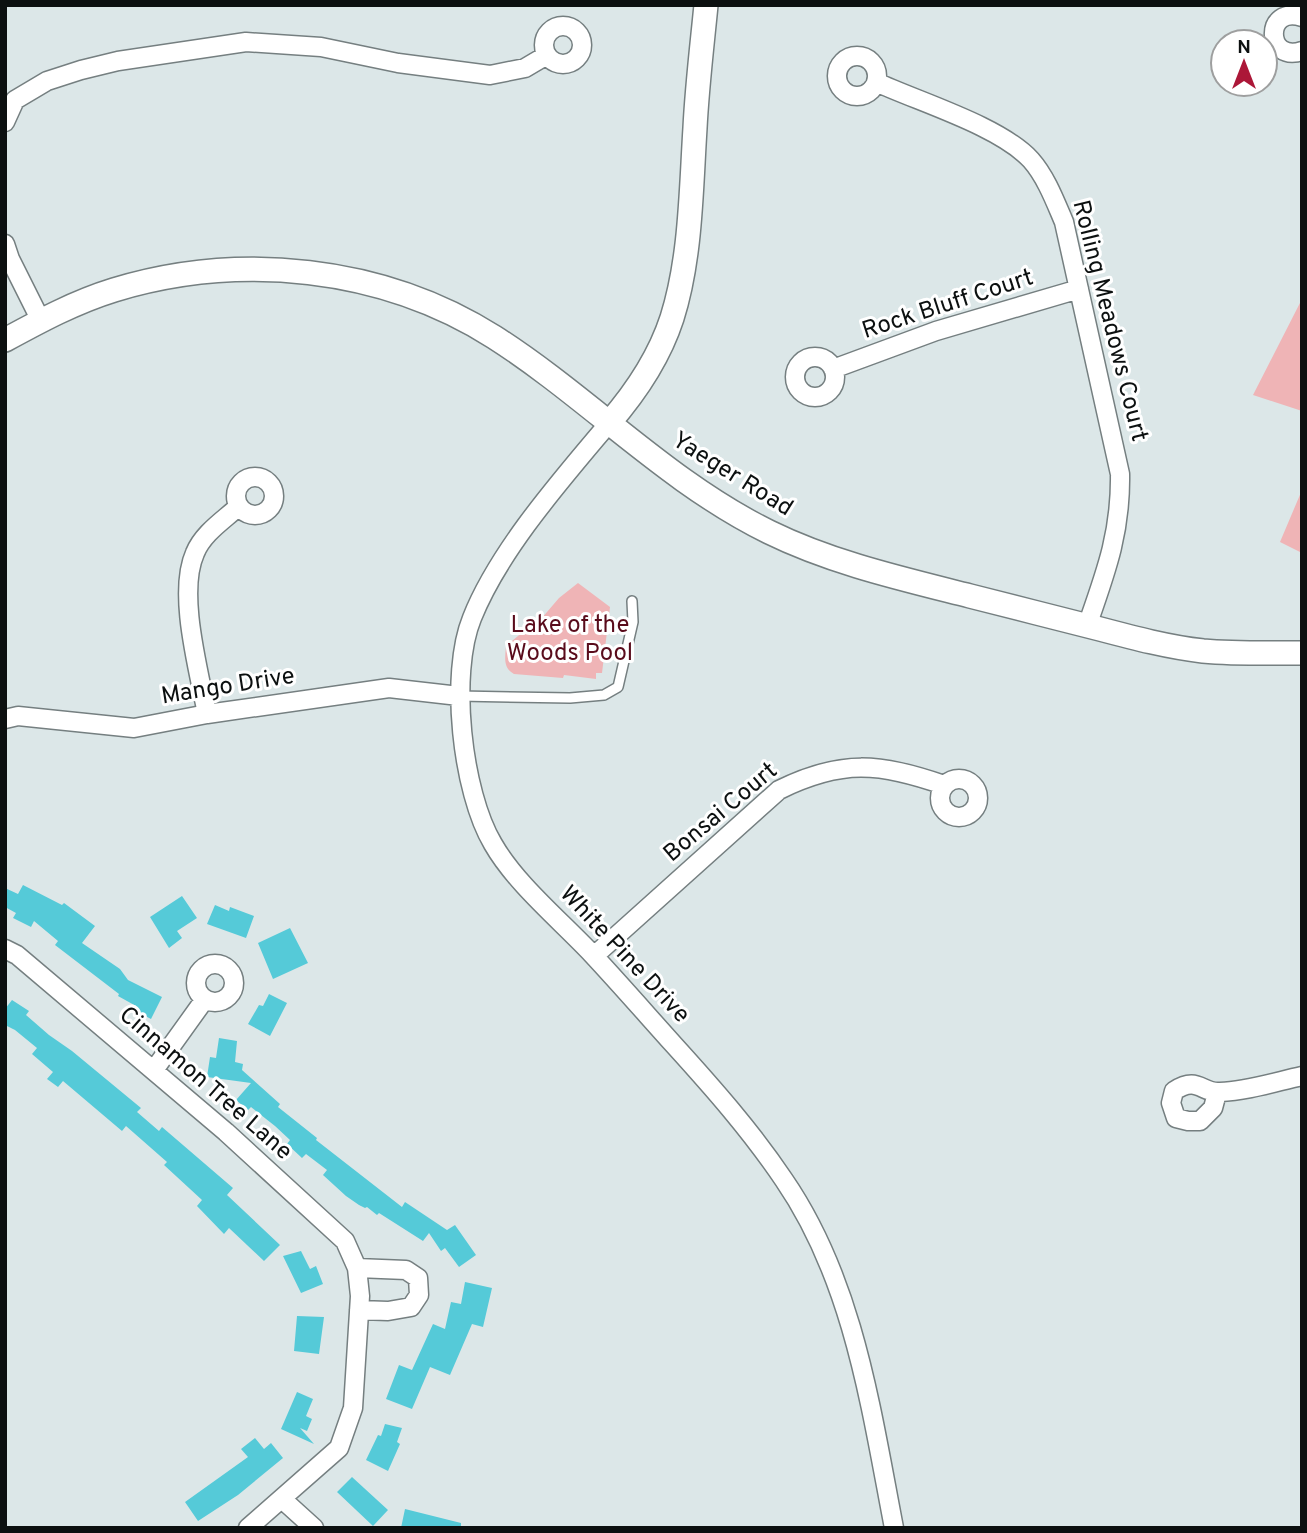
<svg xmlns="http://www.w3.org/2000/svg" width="1307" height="1533" font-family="Overpass,sans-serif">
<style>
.green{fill:#efb4b6}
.building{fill:#55cad8}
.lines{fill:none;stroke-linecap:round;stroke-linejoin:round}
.service-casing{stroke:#757f80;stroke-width:12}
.minor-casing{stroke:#757f80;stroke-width:21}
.tertiary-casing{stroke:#757f80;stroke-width:26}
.service{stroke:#fff;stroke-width:9}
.minor{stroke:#fff;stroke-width:18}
.tertiary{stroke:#fff;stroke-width:23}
.labels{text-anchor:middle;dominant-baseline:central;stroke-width:6;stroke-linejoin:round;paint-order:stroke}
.street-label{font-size:24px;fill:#0c1010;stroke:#fff}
.park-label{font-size:24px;fill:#590b1b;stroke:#fff}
</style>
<rect width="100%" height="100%" fill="#dce7e8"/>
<path class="green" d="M1302 299V411L1253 395Z
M1302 490V553L1280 542Z
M578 583 610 607 602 673H596V679L564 675 563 678 514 674C503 668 505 658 506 646L530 626H535L559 598Z"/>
<path class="building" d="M23 885 62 905 64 903 95 926 82 943 120 969 128 980 162 997 151 1019 134 1010 136 1006 118 996 119 994 55 945 58 941 34 921 31 927 13 918 16 913 5 907V888L18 894Z
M182 896 197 918 177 931 182 938 169 948 150 917Z
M215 905 229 911 230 907 254 916 246 938 207 924Z
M290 928 308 963 273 979 258 943Z
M269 994 287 1003 270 1036 248 1024 259 1005 263 1006Z
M12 1000 29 1011 26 1015 49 1035 72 1051 141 1108 137 1112 159 1131 162 1127 233 1188 227 1195 280 1245 264 1261 229 1228 224 1234 197 1206 202 1200 164 1165 167 1162 126 1126 122 1131 63 1081 58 1087 47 1079 53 1072 32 1054 37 1048 15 1030 5 1025V1009Z
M219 1038 237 1041 235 1062 243 1064 242 1070 280 1104 278 1107 317 1138 316 1140 402 1207 405 1202 447 1230 455 1225 476 1255 459 1267 445 1248 441 1251 429 1233 423 1241 379 1213 377 1215 367 1207 365 1208 359 1205 346 1196 323 1175 327 1170 306 1154 302 1158 287 1144 290 1140 275 1126 251 1107 248 1110 236 1100 251 1083 207 1077 210 1057 216 1058Z
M301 1251 310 1269 316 1266 323 1284 301 1293 283 1256Z
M465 1282 492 1288 483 1327 472 1324 450 1375 430 1367 412 1409 386 1399 399 1365 412 1370 433 1324 445 1329 451 1302 461 1304Z
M297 1316 324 1317 319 1354 294 1351Z
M297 1392 313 1399 306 1416 312 1419 307 1431 300 1428 314 1444 281 1429Z
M385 1424 402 1428 397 1442 400 1444 388 1471 366 1460 378 1435 381 1436Z
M255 1438 264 1449 271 1443 283 1458 238 1495 198 1521 185 1502 248 1457 241 1449Z
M352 1477 388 1510 373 1526 337 1492Z
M405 1509 461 1523V1528H401Z"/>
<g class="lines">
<defs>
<path id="service" d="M459 696 570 698 604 695 618 687 633 622 632 601"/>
<path id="minor" d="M1302 17C1264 5 1265 63 1302 51
M544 45a19 19 0 1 1 38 0a19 19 0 1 1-38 0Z
M837 76a20 20 0 1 1 40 0a20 20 0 1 1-40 0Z
M876 82C919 102 1000 126 1031 160 1046 177 1055 201 1064 222L1120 474C1121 532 1106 572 1087 626
M5 122 15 100 47 81 81 70 118 61 246 42 321 47 398 63 490 75 525 68 547 55
M5 244 10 259 41 321
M795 377a20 20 0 1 1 40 0a20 20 0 1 1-40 0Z
M833 369 936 331 1079 289
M609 423C562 479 499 550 472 618 449 674 462 792 493 844 516 884 560 920 592 954 620 984 647 1015 674 1045 713 1088 751 1131 784 1180 854 1282 871 1409 894 1528
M236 496a19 19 0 1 1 38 0a19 19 0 1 1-38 0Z
M207 714C199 671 177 593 195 553 203 533 224 520 239 506
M5 719 18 716 134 728 207 714 389 688 459 696
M940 798a19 19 0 1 1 38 0a19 19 0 1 1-38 0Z
M5 949 17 955 226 1132 345 1241 357 1268 360 1296 353 1408 339 1448 248 1528
M594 956 779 790C842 759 879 763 944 785
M196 983a19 19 0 1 1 38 0a19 19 0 1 1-38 0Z
M154 1070 205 999
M1217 1093 1213 1108 1200 1121H1188L1176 1118 1171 1103 1174 1091C1198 1075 1202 1094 1220 1092 1247 1091 1275 1082 1302 1076
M357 1268 406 1270 418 1278 419 1295 411 1307 388 1311 359 1310
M282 1499 314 1528"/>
<path id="tertiary" d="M5 340C40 321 75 302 114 290 239 252 382 266 494 337 588 397 667 482 769 532 832 563 903 579 970 596 1013 607 1057 618 1100 629 1134 638 1168 647 1203 651 1236 654 1269 653 1302 653
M609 423C636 392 659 358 672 318 691 258 691 190 695 128 697 87 702 46 706 5"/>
</defs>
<use href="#service" class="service-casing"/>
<use href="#minor" class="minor-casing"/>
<use href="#tertiary" class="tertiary-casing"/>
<use href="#service" class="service"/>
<use href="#minor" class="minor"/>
<use href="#tertiary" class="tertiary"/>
</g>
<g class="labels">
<g class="street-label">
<text transform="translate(948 305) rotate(-18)">Rock Bluff Court</text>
<text transform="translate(1109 321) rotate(76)">Rolling Meadows Court</text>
<text transform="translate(732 475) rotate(32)">Yaeger Road</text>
<text transform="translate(228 687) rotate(-9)">Mango Drive</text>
<text transform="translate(721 813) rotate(-40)">Bonsai Court</text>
<text transform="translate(624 955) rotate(47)">White Pine Drive</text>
<text transform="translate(205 1084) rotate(41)">Cinnamon Tree Lane</text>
</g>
<g class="park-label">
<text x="570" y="626">Lake of the<tspan x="570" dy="28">Woods Pool</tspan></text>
</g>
</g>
<rect width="1307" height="1533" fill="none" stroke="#0c1010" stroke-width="14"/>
<g transform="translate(1244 63)"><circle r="33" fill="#ffffff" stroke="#9e9f9f" stroke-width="2"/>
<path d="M0-5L12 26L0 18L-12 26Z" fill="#ac1738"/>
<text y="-10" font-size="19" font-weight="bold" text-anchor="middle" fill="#0c1010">N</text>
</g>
</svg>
